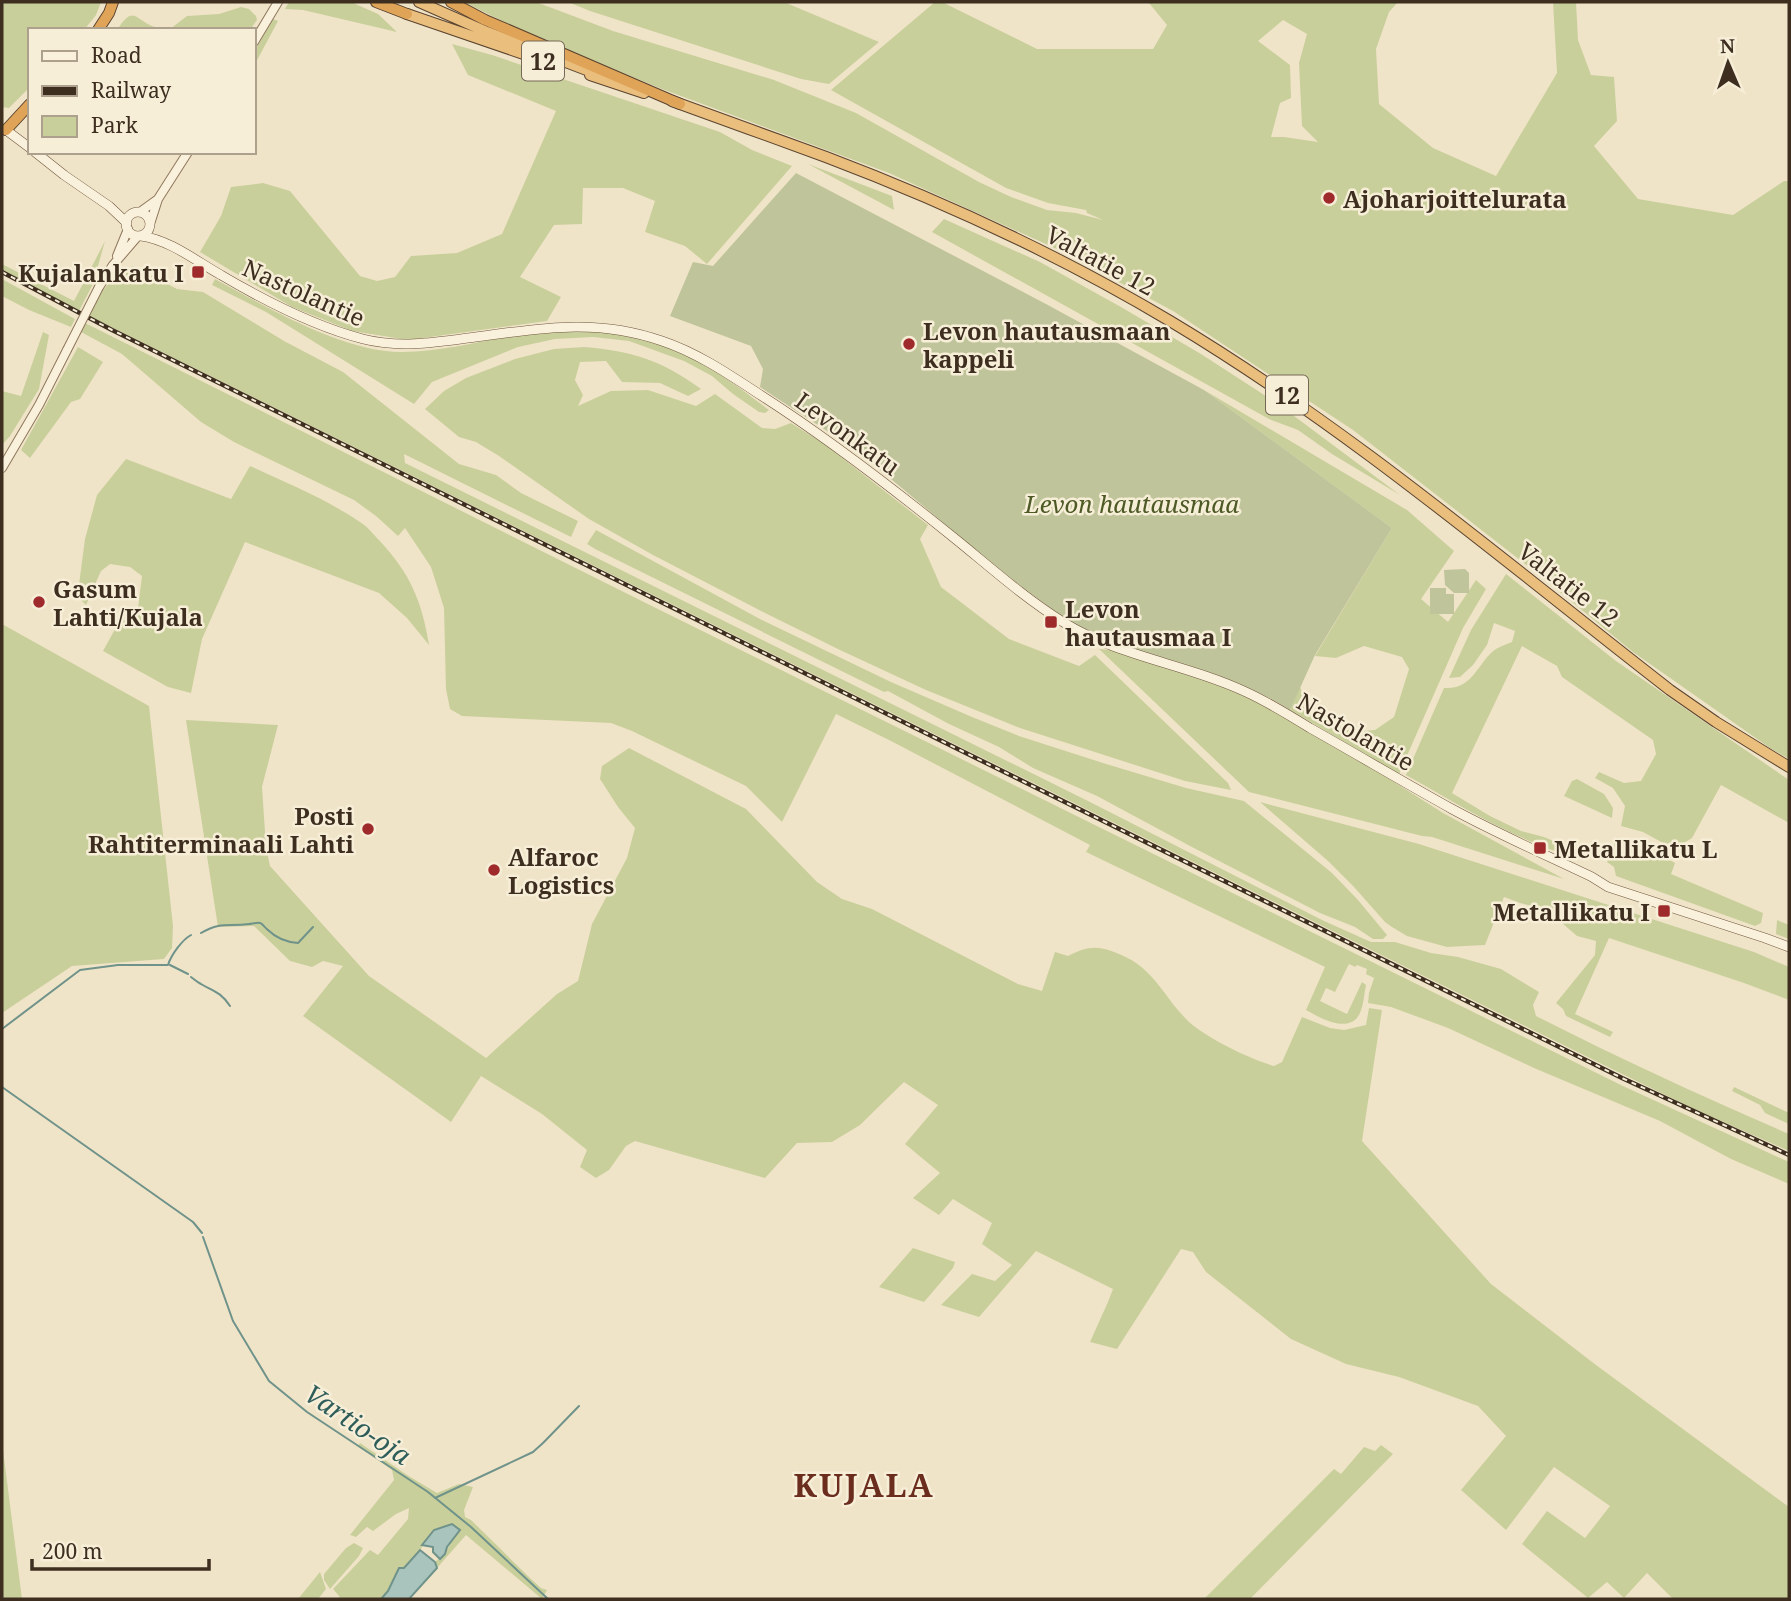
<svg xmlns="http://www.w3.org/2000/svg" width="1791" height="1601" font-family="'Noto Serif',serif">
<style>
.green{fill:#c9cf9b;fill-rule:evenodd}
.cemetery{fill:#bfc49a}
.water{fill:#a9c4bc;stroke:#6f938a;stroke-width:2}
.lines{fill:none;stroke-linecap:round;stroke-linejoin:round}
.stream{stroke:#6f938a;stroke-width:2}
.tertiary-casing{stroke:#8d765c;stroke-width:10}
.secondary-casing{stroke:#6f573f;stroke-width:10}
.trunk-casing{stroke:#5b4430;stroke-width:12}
.motorway-casing{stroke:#5b4430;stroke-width:12}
.tertiary{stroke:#faf1dc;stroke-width:8}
.secondary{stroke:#faf1dc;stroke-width:9}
.trunk{stroke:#eabe7c;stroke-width:10}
.motorway{stroke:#e0a458;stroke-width:10}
.rail-casing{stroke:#3d2e20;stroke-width:4.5}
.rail{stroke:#f7eed8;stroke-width:2;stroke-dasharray:5;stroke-linecap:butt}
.tertiary-bridge-casing{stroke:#8d765c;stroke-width:10;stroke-linecap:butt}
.tertiary-bridge{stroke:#faf1dc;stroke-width:8}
.poi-dot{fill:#9e2a2b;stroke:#f7eed8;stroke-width:2.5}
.labels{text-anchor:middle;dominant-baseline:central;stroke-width:5;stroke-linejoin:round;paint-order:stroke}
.shield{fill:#f7eed8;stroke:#756857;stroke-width:2}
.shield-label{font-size:23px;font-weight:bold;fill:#3d2e20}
.poi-label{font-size:24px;font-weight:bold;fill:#3d2e20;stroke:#f7eed8;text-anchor:start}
.street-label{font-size:24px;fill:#3d2e20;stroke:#f7eed8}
.park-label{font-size:24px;font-style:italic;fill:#4d5a26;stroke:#f7eed8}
.water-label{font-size:26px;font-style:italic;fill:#2f5d5a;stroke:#f7eed8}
.district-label{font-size:32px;font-weight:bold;letter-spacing:2px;fill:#6b2e1e;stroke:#f7eed8}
</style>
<rect width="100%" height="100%" fill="#f0e4c8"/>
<path class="green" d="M2 2H101L96 15 84 30H30V87L9 108 2 107Z
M289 2H351L378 14 397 32 303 10 285 9Z
M464 2H536L613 31 774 80 856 113 979 182 1011 197 1047 210 1076 213 1103 220 1087 213 1086 210 1048 203 1006 188 831 90 935 2H942L1037 49H1153L1167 25 1149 3 1143 2H1398L1389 12 1376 49 1379 104 1433 148 1496 176 1557 73 1553 2H1576L1578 40 1591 75 1614 77 1617 121 1594 146 1638 199 1733 215 1784 181H1789V759L1770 748 1633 652 1538 574 1353 430 1173 311 1059 250 889 173 662 89 536 38ZM1283 20 1307 34 1299 63 1302 126 1318 142 1284 137H1271L1280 103 1291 98 1290 65 1258 41Z
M568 2H784L879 42 829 84 801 79 590 11Z
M241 7 249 9 256 16 257 20 250 30H119V27C134 6 135 19 152 26 157 28 164 29 170 29L187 16 219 14Z
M273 19 278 21 254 66V52Z
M452 44 492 55 720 132 752 150 792 166 707 264 685 246 645 232 655 201 623 188H583L582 224 554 225 520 277 561 297 547 321 408 340 352 331 292 307 200 252 221 216 231 187 263 183 290 191 360 276 377 281 395 277 411 256 457 253 502 234 556 111 468 75Z
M808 164 892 196 894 210Z
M944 219 1040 262 1121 307 1201 354 1278 404 1400 495 1332 454 1298 430 1269 419 932 232Z
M105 241 93 284 79 311 2 270V264L74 301Z
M133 266 177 289 203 292 284 341 343 372 459 464 496 475 521 493 578 521 571 537 404 454 405 463 1088 801 1322 920 1371 942H1395L1431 953 1458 957 1501 969 1539 992 1533 1005 1536 1016C1619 1058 1703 1097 1789 1134V1151L1694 1109 1616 1071 89 316C103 288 106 282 133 266Z
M2 279 75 319 71 327 29 310 2 296Z
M215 279C267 307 342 352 402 352 441 352 480 341 518 335 578 325 640 330 694 359 721 373 745 392 769 410L765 413 759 412 733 394 712 376 684 361 629 341 593 337 555 339 518 347 432 382 414 404 266 312 212 285Z
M85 323 666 613 1623 1086 1789 1162V1184L1731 1159 1660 1121 1534 1068 1448 1028 1391 1007 1368 1003 1369 993 1374 978 1366 974 1367 969 1357 965 1355 967 1349 964 1335 992 1326 988 1320 1001 1347 1014 1362 982 1366 985C1364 994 1364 1004 1360 1013 1350 1035 1320 1018 1306 1010L1325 967 1086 852 1090 845 891 741 836 714 782 822 746 786 632 731 611 723 462 716 450 709 446 689 444 608 431 567 405 528 398 536 376 516 354 500 234 442 201 422 122 354 81 332Z
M43 332 49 335 39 389 10 436 2 445V391L21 396Z
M78 347 103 362 80 399 71 402 30 458 21 450Z
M584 347C633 351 661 360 701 389L688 396 660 383 622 382 606 361 580 362 575 380 583 395 578 406 611 391 648 390 696 406 715 394 762 428 775 429 791 423 823 443 928 525 920 539 941 587 1009 639 1079 666 1095 655 1228 783 1231 790 1185 781 1020 728 926 690 840 650 765 613 653 555 589 519 499 456 476 442 459 437 425 409 444 391 466 378 515 359 554 349Z
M1204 390 1407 510 1454 551 1421 599 1448 622 1476 580 1486 589 1463 628 1399 774 1290 710 1300 686 1306 708 1352 732 1375 730 1394 717 1409 669 1402 657 1364 646 1336 658 1315 656 1392 528Z
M126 459 231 499 250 466C287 483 326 499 360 522 367 526 373 534 379 540 410 573 422 601 429 645L407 618 379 593 245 542 202 639 191 693 168 687 103 651 119 622 137 616 142 576 130 567 110 564 101 571 86 605 80 599 78 592 85 539 97 495Z
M596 530 760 619 891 682 972 717 1019 736 1103 763 1186 788 1244 801 1332 873 1358 900 1387 935 1383 939H1373L1355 927 1320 913 1190 846 1097 796 1033 768 999 747 949 724 888 691 884 692 595 549 587 544Z
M1506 574 1616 661 1789 780V823L1721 785 1692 838 1674 849 1643 832 1621 826 1625 806 1613 788 1595 778 1599 772 1624 783 1641 781 1656 754 1653 740 1562 677 1557 666 1522 646 1452 793 1490 816 1521 831 1544 837 1588 856C1577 855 1565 855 1555 851 1503 833 1454 802 1406 775L1444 688C1474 690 1477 662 1496 649 1501 646 1507 644 1512 642L1515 631 1494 623 1487 645 1473 665 1460 677 1449 678 1471 630Z
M2 624 149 706 173 926 172 948 164 959 72 966 2 1013Z
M1099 649 1119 651 1202 679 1239 693 1270 707 1347 752 1443 813 1564 879 1432 837 1422 836 1249 792Z
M186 720 278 725 262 787 266 847 270 866 369 976 486 1058 557 994 578 981 592 924 627 858 635 828 618 807 600 779 602 766 629 748 746 809 817 882 842 899 872 909 1018 984 1042 991 1055 952 1068 956C1086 947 1095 945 1114 952 1154 966 1161 994 1188 1021 1206 1038 1250 1059 1274 1066L1282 1062 1302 1017 1330 1028 1344 1030 1366 1025 1369 1008 1382 1010 1362 1141 1491 1284 1596 1365 1789 1507V1599H1673L1647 1573 1624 1598 1607 1582 1588 1598 1522 1544 1547 1511 1585 1538 1610 1506 1554 1467 1506 1530 1461 1490 1506 1436 1478 1406 1399 1377 1346 1364 1291 1339 1206 1272 1193 1252 1181 1249 1117 1349 1090 1342 1108 1302 1113 1289 1036 1251 979 1317 941 1305 972 1274 995 1281 1012 1265 982 1244 992 1223 953 1199 939 1215 913 1198 940 1173 905 1144 938 1105 904 1082 860 1125 832 1142 797 1143 765 1178 635 1141 626 1146 609 1170 596 1178 580 1167 587 1150 542 1114 481 1076 451 1122 303 1016 343 966 323 961 312 967 290 961 254 926 218 927Z
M1577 779 1604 794 1613 808 1612 818 1564 796 1572 781Z
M1260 802 1419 844 1754 952 1789 967V1000L1744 983 1609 938 1575 1014 1613 1032 1610 1037 1566 1016 1563 1009 1556 1003 1595 955 1596 941 1577 936 1547 910 1520 903 1504 897 1485 945 1447 947 1407 936 1392 927 1385 922 1354 887 1328 861Z
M1617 837 1644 846 1675 863 1671 874 1763 913 1761 923 1755 926 1616 876 1614 867 1607 862Z
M1777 920 1789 925V939L1776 934Z
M1734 1087 1789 1113V1124L1765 1113 1760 1105 1732 1091Z
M913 1248 955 1262 953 1268 924 1302 879 1287Z
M2 1442 22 1599H2Z
M360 1443 407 1475 437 1493 459 1484 473 1487 464 1510 465 1517 471 1520 531 1579 541 1588 547 1590 542 1599 466 1535 437 1568 435 1562C445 1555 452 1541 460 1530L452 1524 434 1530 420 1550 404 1568H399L388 1591 381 1599H340L339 1596 333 1589 370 1550 378 1555 408 1519 409 1508 396 1514 373 1531 367 1527 356 1537 350 1535 394 1480 392 1470 358 1446Z
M1381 1445 1393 1454 1250 1599H1204L1334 1469 1341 1474 1364 1447 1375 1451Z
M354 1543 363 1548 359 1556 330 1589 324 1580V1574L346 1548Z
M320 1572 326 1589 318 1599H298Z"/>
<path class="cemetery" d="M796 173 1046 304 1204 390 1392 528 1315 655 1290 710C1225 668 1145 663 1078 626 1061 617 1045 604 1030 593 970 549 916 497 857 452 826 429 792 409 760 387L763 369 751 346 670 316 693 262 713 266Z
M1465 569 1469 573V593H1454L1445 585 1444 570Z
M1430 588H1446V594H1454V614H1430Z"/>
<path class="water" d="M452 1524 460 1530 447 1547 445 1554 440 1559 433 1552V1547L422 1545 434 1530Z
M420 1550 435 1562 437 1568 409 1599H381L388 1591 399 1568H404Z"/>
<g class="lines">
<path class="stream" d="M201 933C222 921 228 927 249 924 251 924 258 922 260 923 262 923 266 929 268 930 277 939 286 942 298 943L313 927
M170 965 188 974
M191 977C194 979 197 982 201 984 213 991 221 992 230 1006
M2 1029 80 970 118 965H168C171 955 182 940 191 935
M2 1087 193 1222 202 1233
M203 1237 233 1321 269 1381 307 1412 428 1492 471 1527 548 1599
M435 1498 533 1452 543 1443 579 1406"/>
<defs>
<path id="tertiary" d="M254 42 278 2
M140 212 158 199
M150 224 158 199 188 152
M117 256 128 229
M99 287 113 265 138 236
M2 468 39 405 67 350"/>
<path id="secondary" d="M6 130 30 148
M35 152 64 175 109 206 127 223
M126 224a12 12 0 1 1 24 0a12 12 0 1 1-24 0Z
M141 236C170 240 196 261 221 275 265 301 313 326 363 339 398 348 432 343 468 338 537 329 594 317 662 341 698 353 730 375 762 396 829 439 891 487 953 537 989 566 1023 597 1063 622 1119 657 1187 664 1246 692 1268 702 1289 715 1310 728 1358 755 1405 783 1452 809 1498 834 1546 855 1592 877L1608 887 1765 938 1789 947"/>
<path id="trunk" d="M419 2 487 32 597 74
M407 14 544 61
M590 75 644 93
M672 101C723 120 775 138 826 157 945 202 1061 256 1170 321 1349 428 1505 562 1670 690L1716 722 1789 767"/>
<path id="motorway" d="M376 2 407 14
M451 2 485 20 680 104
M98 30 109 13 113 2
M6 130 30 104"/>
</defs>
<use href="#tertiary" class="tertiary-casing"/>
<use href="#secondary" class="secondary-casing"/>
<use href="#trunk" class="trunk-casing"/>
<use href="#motorway" class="motorway-casing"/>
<use href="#tertiary" class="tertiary"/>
<use href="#secondary" class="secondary"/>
<use href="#trunk" class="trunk"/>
<use href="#motorway" class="motorway"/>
<defs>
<path id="rail" d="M2 272 112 330 1622 1078 1789 1155"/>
</defs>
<use href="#rail" class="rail-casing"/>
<use href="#rail" class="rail"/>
<defs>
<path id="tertiary-bridge" d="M67 350 99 287"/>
</defs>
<use href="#tertiary-bridge" class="tertiary-bridge-casing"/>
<use href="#tertiary-bridge" class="tertiary-bridge"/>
</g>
<g class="poi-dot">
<circle cx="1329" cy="198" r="7"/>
<rect x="191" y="265" width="14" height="14" rx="3.5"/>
<circle cx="909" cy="344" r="7"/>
<circle cx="39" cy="602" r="7"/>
<rect x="1044" y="615" width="14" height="14" rx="3.5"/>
<circle cx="368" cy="829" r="7"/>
<rect x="1533" y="841" width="14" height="14" rx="3.5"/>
<circle cx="494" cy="870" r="7"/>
<rect x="1657" y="904" width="14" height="14" rx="3.5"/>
</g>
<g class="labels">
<g class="shield">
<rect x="522" y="41.5" width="42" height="39" rx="5"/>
<rect x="1266" y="375.5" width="42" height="39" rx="5"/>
</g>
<g class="shield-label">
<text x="543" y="61">12</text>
<text x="1287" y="395">12</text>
</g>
<g class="poi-label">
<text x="1343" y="198">Ajoharjoittelurata</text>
<text x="184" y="272" text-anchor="end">Kujalankatu I</text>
<text x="923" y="330">Levon hautausmaan<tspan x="923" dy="28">kappeli</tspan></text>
<text x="53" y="588">Gasum<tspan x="53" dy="28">Lahti/Kujala</tspan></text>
<text x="1065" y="608">Levon<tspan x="1065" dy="28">hautausmaa I</tspan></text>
<text x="354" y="815" text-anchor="end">Posti<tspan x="354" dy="28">Rahtiterminaali Lahti</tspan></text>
<text x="1554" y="848">Metallikatu L</text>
<text x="508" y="856">Alfaroc<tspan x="508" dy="28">Logistics</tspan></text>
<text x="1650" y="911" text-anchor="end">Metallikatu I</text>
</g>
<g class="street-label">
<text transform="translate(1101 260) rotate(28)">Valtatie 12</text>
<text transform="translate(304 292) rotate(24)">Nastolantie</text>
<text transform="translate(848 433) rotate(36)">Levonkatu</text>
<text transform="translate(1569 584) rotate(38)">Valtatie 12</text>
<text transform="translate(1356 731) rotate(30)">Nastolantie</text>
</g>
<g class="park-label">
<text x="1132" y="503">Levon hautausmaa</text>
</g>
<g class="water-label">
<text transform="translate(358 1424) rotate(34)">Vartio-oja</text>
</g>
<g class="district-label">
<text x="864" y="1484">KUJALA</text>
</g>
</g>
<rect width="1791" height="1601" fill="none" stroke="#3d2e20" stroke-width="7"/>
<rect x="28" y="28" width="228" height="126" fill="#f7eed8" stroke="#ada18e" stroke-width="2"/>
<rect x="42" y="51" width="35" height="10" fill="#faf1dc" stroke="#ada18e" stroke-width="2"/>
<text x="91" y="63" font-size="21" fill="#3d2e20">Road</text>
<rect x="42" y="86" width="35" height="10" fill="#3d2e20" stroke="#ada18e" stroke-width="2"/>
<text x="91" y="98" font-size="21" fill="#3d2e20">Railway</text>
<rect x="42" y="116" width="35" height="21" fill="#c9cf9b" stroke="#ada18e" stroke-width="2"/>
<text x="91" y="133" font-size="21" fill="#3d2e20">Park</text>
<g transform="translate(1728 63) rotate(358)" stroke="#f7eed8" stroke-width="5" paint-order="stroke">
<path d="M0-5L12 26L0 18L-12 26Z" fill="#3d2e20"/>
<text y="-10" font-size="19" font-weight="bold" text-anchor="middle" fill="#3d2e20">N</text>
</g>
<path d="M32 1559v10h177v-10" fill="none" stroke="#3d2e20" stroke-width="3.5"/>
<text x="42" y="1559" font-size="21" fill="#3d2e20" stroke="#f7eed8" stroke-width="5" paint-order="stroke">200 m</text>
</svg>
